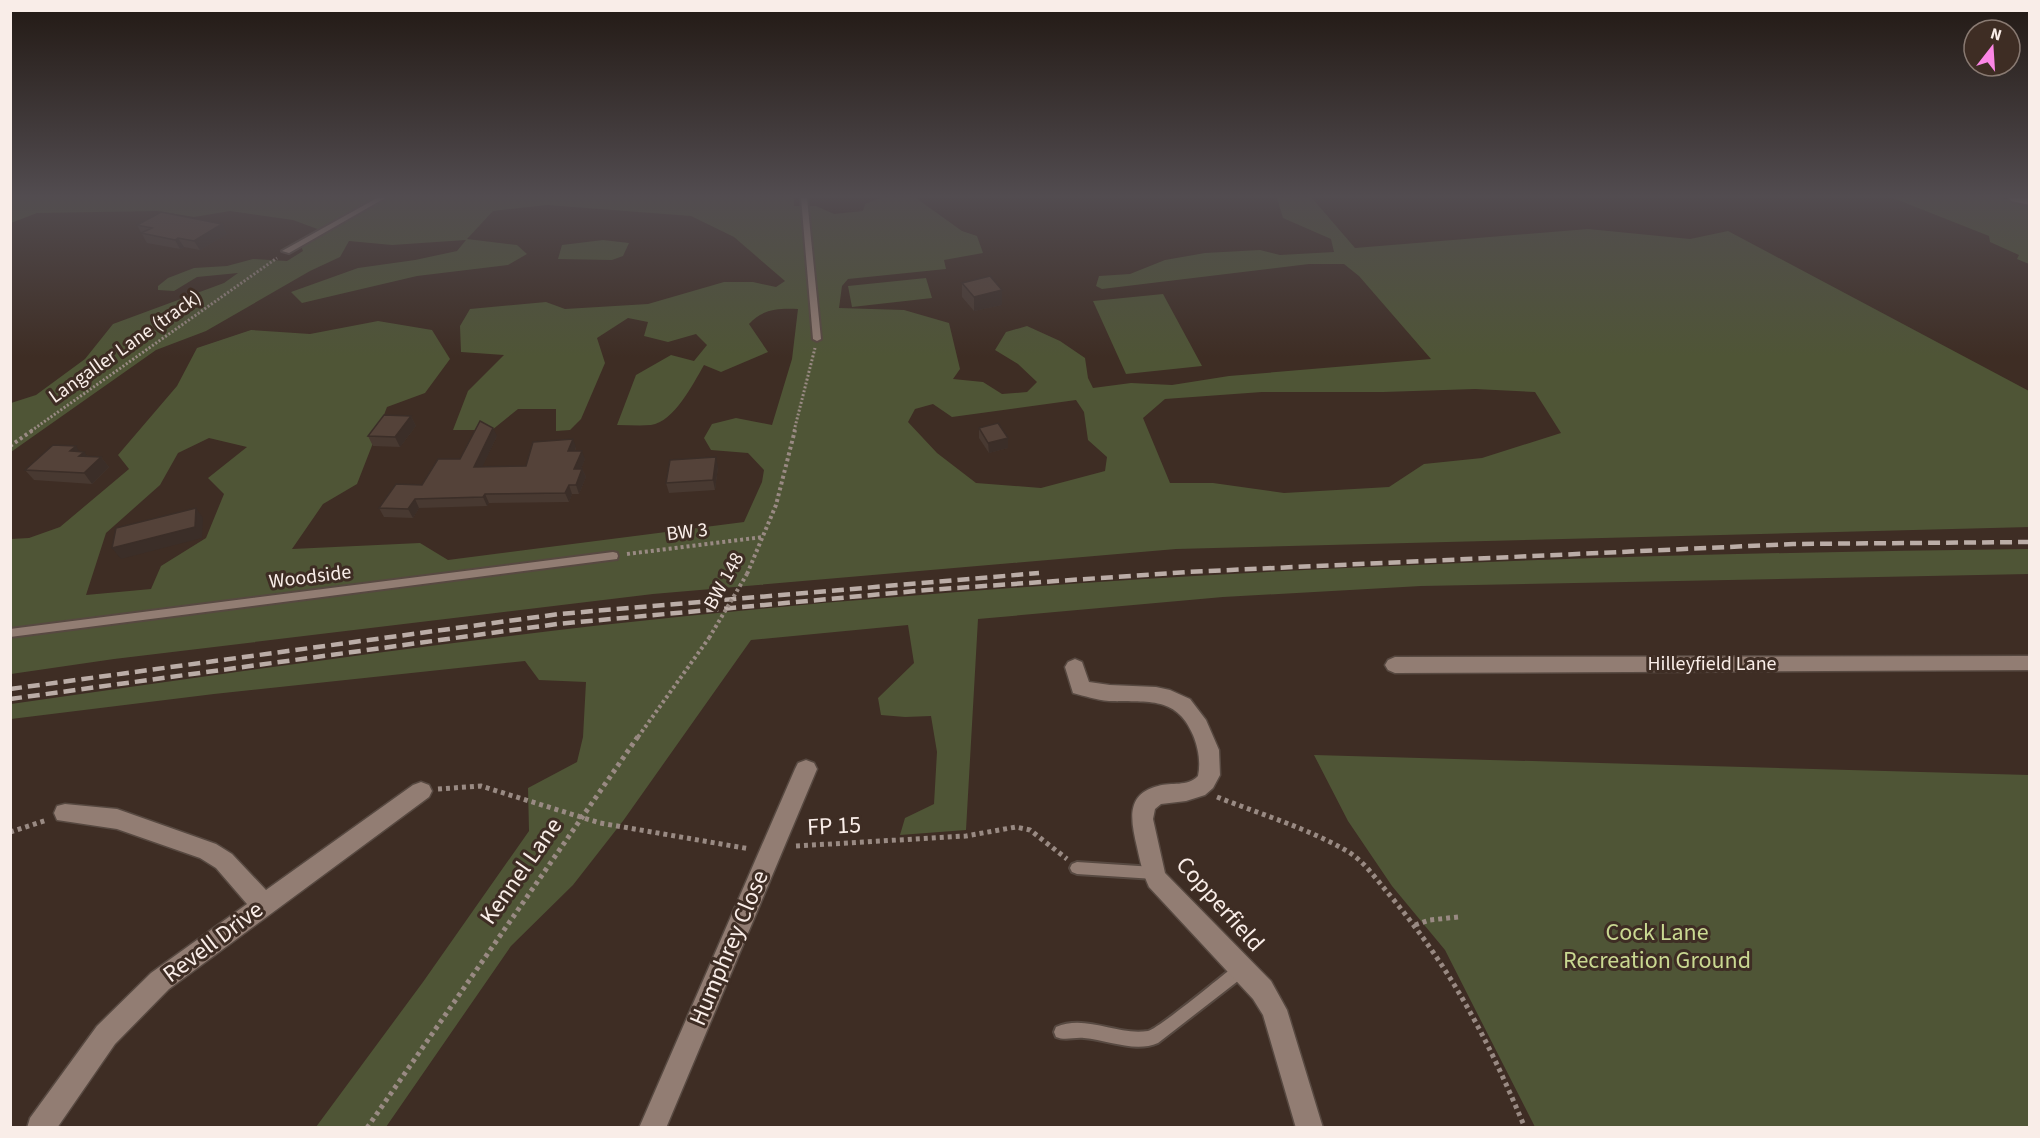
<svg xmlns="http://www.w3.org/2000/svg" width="2040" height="1138" font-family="'Source Sans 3',sans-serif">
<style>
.green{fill:#4f5536;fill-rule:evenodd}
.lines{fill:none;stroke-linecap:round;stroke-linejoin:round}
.service-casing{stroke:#574941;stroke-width:4}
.minor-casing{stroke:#574941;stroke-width:3}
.tertiary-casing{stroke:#574941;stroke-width:3}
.path-far2{stroke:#998a83;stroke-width:3;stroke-dasharray:2 2;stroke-linecap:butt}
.path-far1{stroke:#998a83;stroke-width:4;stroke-dasharray:3 3;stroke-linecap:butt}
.path{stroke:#998a83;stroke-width:5;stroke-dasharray:4 4;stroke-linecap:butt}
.service{fill:#927d73;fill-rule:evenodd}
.minor{fill:#927d73;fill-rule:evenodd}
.tertiary{fill:#927d73;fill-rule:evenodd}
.rail{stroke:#bbada7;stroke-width:4.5;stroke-dasharray:12 6;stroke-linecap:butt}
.path-bridge{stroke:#998a83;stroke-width:4;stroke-dasharray:3 3;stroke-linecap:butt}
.wall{fill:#483931}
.shaded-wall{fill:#3b2e28}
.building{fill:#544239;stroke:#3b2e28;stroke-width:1.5}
.labels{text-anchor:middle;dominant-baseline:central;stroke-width:6;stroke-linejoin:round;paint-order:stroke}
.street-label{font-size:20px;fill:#f9ede8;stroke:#3e2d24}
.near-street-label{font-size:24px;fill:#f9ede8;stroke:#3e2d24}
.near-park-label{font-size:24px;fill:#c9d891;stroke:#3e2d24}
</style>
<rect width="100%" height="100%" fill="#3e2d24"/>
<path class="green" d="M11 198H794V206H816L834 214 863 211 865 204 880 198H916L962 231 977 236 983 253 944 260 946 269 848 279 842 286 839 308 904 310 949 323 960 369 953 379 983 382 1002 394 1027 392 1037 382 1018 364 995 350 1006 332 1027 326 1060 341 1085 358 1088 378 1093 388 1131 383 1172 385 1229 376 1431 359 1359 276 1344 264H1309L1102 289 1096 286 1099 276 1130 274 1165 260 1205 253 1260 250 1280 255 1334 252 1331 239 1283 218 1277 198H1312L1355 248 1588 229 1690 239 1728 231 2029 391 2030 527 1176 549 653 594 114 659 11 674V539L29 538 60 527 129 469 118 455 177 386 197 348 251 330 310 334 378 321 432 330 450 359 425 393 387 407 357 484 323 504 292 549 420 543 448 560 744 522 762 482 764 470 748 453 711 450 704 438 712 424 736 418 772 425 792 359 798 309C779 308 762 309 749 324L768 352 721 372 704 365C693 384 674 422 651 425 640 426 628 425 617 425L636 375 671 355 694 361 707 345 696 334 668 342 644 336 648 322 628 318 597 338 605 363 581 419 570 430 556 431V409H518L492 430H453L468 391 504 355 461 352 460 326 470 309 546 302 565 309 648 304 724 282H753L776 287 785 281 734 237 691 216 547 205 493 211 467 239 517 245 527 254 508 265 417 276 302 303 291 292 358 268 415 260 457 251 466 240 392 245 349 241 340 257 310 271 206 331 156 350 11 452V403L36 395 85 359 113 324 224 283 238 273 197 277 174 291 158 290V286L168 278 194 268 227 266 253 259 287 261 303 251 299 241 320 230 293 220 230 211 194 217 157 211 37 213 11 223ZM1475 389 1535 392 1561 433 1482 458 1424 464 1389 487 1284 493 1213 483H1170L1143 418 1165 399 1262 392H1383ZM1076 400 1084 412 1088 440 1107 457 1105 471 1041 488 976 483 937 453 908 422 915 409 933 404 952 417ZM209 438 247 447 208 478 224 494 206 538 161 566 151 589 86 595 106 533 160 485 178 453Z
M1893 198H2003L2029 205V264L2017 259 2019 255 1990 242 1989 236Z
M603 240 629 243 623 256 612 260 558 259 562 245Z
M926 278 932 298 852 307 848 286Z
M1163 294 1202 366 1126 374 1093 301Z
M2029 549V574L1421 586 1223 597 978 619 966 830 900 835 905 818 934 804 937 752 931 716 905 717 881 715 878 698 914 663 908 625 751 640 623 821 573 885 511 946 386 1127H316L423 982 529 831 528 788 577 762 583 737 586 682 539 680 525 661 214 694 11 719V704C236 672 461 639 687 616 1133 571 1582 554 2029 549Z
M1314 755 2029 775V1127H1535L1445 950 1392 886 1348 821Z"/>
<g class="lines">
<defs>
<path id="service" d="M377 198H385L289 253 282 251Z
M801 198H807L821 339 817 341 813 339Z
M613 552 617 553 618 556 617 559 10 637V629Z
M1077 862 1154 867 1159 869 1161 873 1159 877 1154 879 1077 874 1072 872 1070 868 1072 864Z
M1242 962 1247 964 1249 969 1247 974 1158 1043C1135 1053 1108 1040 1084 1038 1074 1037 1065 1041 1056 1037L1054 1032 1056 1027C1086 1014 1117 1036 1148 1031 1158 1029 1223 975 1237 964Z"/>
<path id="minor" d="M2030 656V670L1395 673 1388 670 1385 665 1388 660 1395 657Z
M1075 659 1082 662 1089 682 1110 685 1156 687 1170 690 1190 699 1206 720 1219 750 1220 775 1213 788 1205 795 1186 801 1161 804 1155 809 1153 819 1165 873 1271 981 1287 1010 1323 1128H1296L1263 1015 1253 999 1149 887C1143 874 1140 861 1137 847 1131 821 1125 794 1158 786 1172 782 1187 787 1198 776 1201 762 1198 747 1193 735 1176 694 1144 703 1109 701 1096 700 1085 696 1073 693L1065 667 1068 662Z
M806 760 814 763 817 769 666 1128H639L795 769 798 763Z
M421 782 429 785 432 791 429 797 169 989 115 1044 57 1128H27L30 1118 97 1026 151 973 247 904 216 868 200 858 117 829 57 820 54 813 57 806 65 804 117 809 216 844 232 854 266 890 413 785Z"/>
<path id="tertiary" d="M2009 198H2030V205L2011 201Z"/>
</defs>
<use href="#service" class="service-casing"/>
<use href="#minor" class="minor-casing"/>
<use href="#tertiary" class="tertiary-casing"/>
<path class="path-far2" d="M31 431 277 258
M794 431 815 348"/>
<path class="path-far1" d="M10 446 33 430
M627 554 763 537
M747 574 776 505 795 430
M638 737 709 638"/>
<path class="path" d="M438 789 481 786 600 823 750 849
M1217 797C1260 814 1307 828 1347 851 1364 861 1376 879 1388 893 1451 968 1488 1039 1525 1128
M10 832 47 820
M796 846 966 836 1016 827 1030 830 1067 859
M1415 925 1430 920 1458 917
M367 1128 639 735"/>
<use href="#service" class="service"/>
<use href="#minor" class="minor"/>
<use href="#tertiary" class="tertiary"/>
<path class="rail" d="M10 689 559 614 1039 573
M10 699 557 624 927 590 1187 572 1793 544 2030 542"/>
<path class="path-bridge" d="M709 638 747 574"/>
</g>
<path class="wall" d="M222 224 227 234 200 250 184 247 180 249 147 243 137 225Z
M962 283 1002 290V305L974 311 962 297Z
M411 416 416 426 400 447 373 446 368 436Z
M979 428 1008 448 989 453 979 438Z
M497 436 482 467 526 466 576 447 575 451 585 459 581 469H582L586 477 579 494H572L569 502 489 503 487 506 419 508 413 518 384 517 379 508 422 485 460 459Z
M79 451 88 456 101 457 109 467 92 484 34 480 25 470Z
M718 467 715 490 669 493 666 483Z"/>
<path class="shaded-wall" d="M222 224 227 234 200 250 194 241Z
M178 238 184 247 180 249 175 240Z
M1002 290V305L974 311V297Z
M411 416 416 426 400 447 395 437Z
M493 428 497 436 478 476 474 467Z
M1008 438V448L989 453 988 443Z
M573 439 576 447 571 460 568 451Z
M76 446 81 454 84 452 92 462 70 451Z
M582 451 585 459 578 477 574 469Z
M101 457 109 467 92 484 84 473Z
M716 457 718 467 715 490 713 480Z
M582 469 586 477 579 494 576 485Z
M569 485 572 494 569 502 565 493Z
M485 494 489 503 487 506 483 497Z
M415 499 419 508 413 518 408 509Z
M196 508 203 518 202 538 121 559 112 548Z"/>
<path class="building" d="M161 212 222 224 194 241 178 238 175 240 141 233 152 228 137 225Z
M990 276 1002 290 974 297 962 283Z
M384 415 411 416 395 437 368 436Z
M480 421 493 428 474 467 526 466 533 442 573 439 568 451H582L574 469H582L576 485H569L565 493 485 494 483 497 415 499 408 509 379 508 396 484 422 485 438 459H460Z
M998 423 1008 438 988 443 979 428Z
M53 445 76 446 70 451 84 452 79 456 101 457 84 473 25 470Z
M716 457 713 480 666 483 670 460Z
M196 508 195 527 112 548 116 528Z"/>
<linearGradient id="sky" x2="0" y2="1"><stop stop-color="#221914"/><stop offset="0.55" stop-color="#524c50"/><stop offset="1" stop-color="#524c50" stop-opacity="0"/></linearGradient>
<rect width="2040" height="357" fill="url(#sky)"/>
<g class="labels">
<g class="street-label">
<text transform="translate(125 347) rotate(-35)">Langaller Lane (track)</text>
<text transform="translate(687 532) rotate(-7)">BW 3</text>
<text transform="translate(310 577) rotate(-7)">Woodside</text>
<text transform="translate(724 581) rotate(-61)">BW 148</text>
<text x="1712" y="664">Hilleyfield Lane</text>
</g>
<g class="near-street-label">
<text transform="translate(834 826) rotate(-3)">FP 15</text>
<text transform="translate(521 871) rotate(-55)">Kennel Lane</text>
<text transform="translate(1220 904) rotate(48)">Copperfield</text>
<text transform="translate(213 942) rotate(-37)">Revell Drive</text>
<text transform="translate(729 948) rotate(-67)">Humphrey Close</text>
</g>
<g class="near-park-label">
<text x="1657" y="932">Cock Lane<tspan x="1657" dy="28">Recreation Ground</tspan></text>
</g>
</g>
<rect width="2040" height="1138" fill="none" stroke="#f9ede8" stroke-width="24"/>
<g transform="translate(1992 48) rotate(17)"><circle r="28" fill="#3e2d24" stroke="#897a72" stroke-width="1.5"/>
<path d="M0-4.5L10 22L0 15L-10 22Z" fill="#fb86e5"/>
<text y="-9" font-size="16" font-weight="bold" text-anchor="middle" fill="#f9ede8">N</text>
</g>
</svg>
